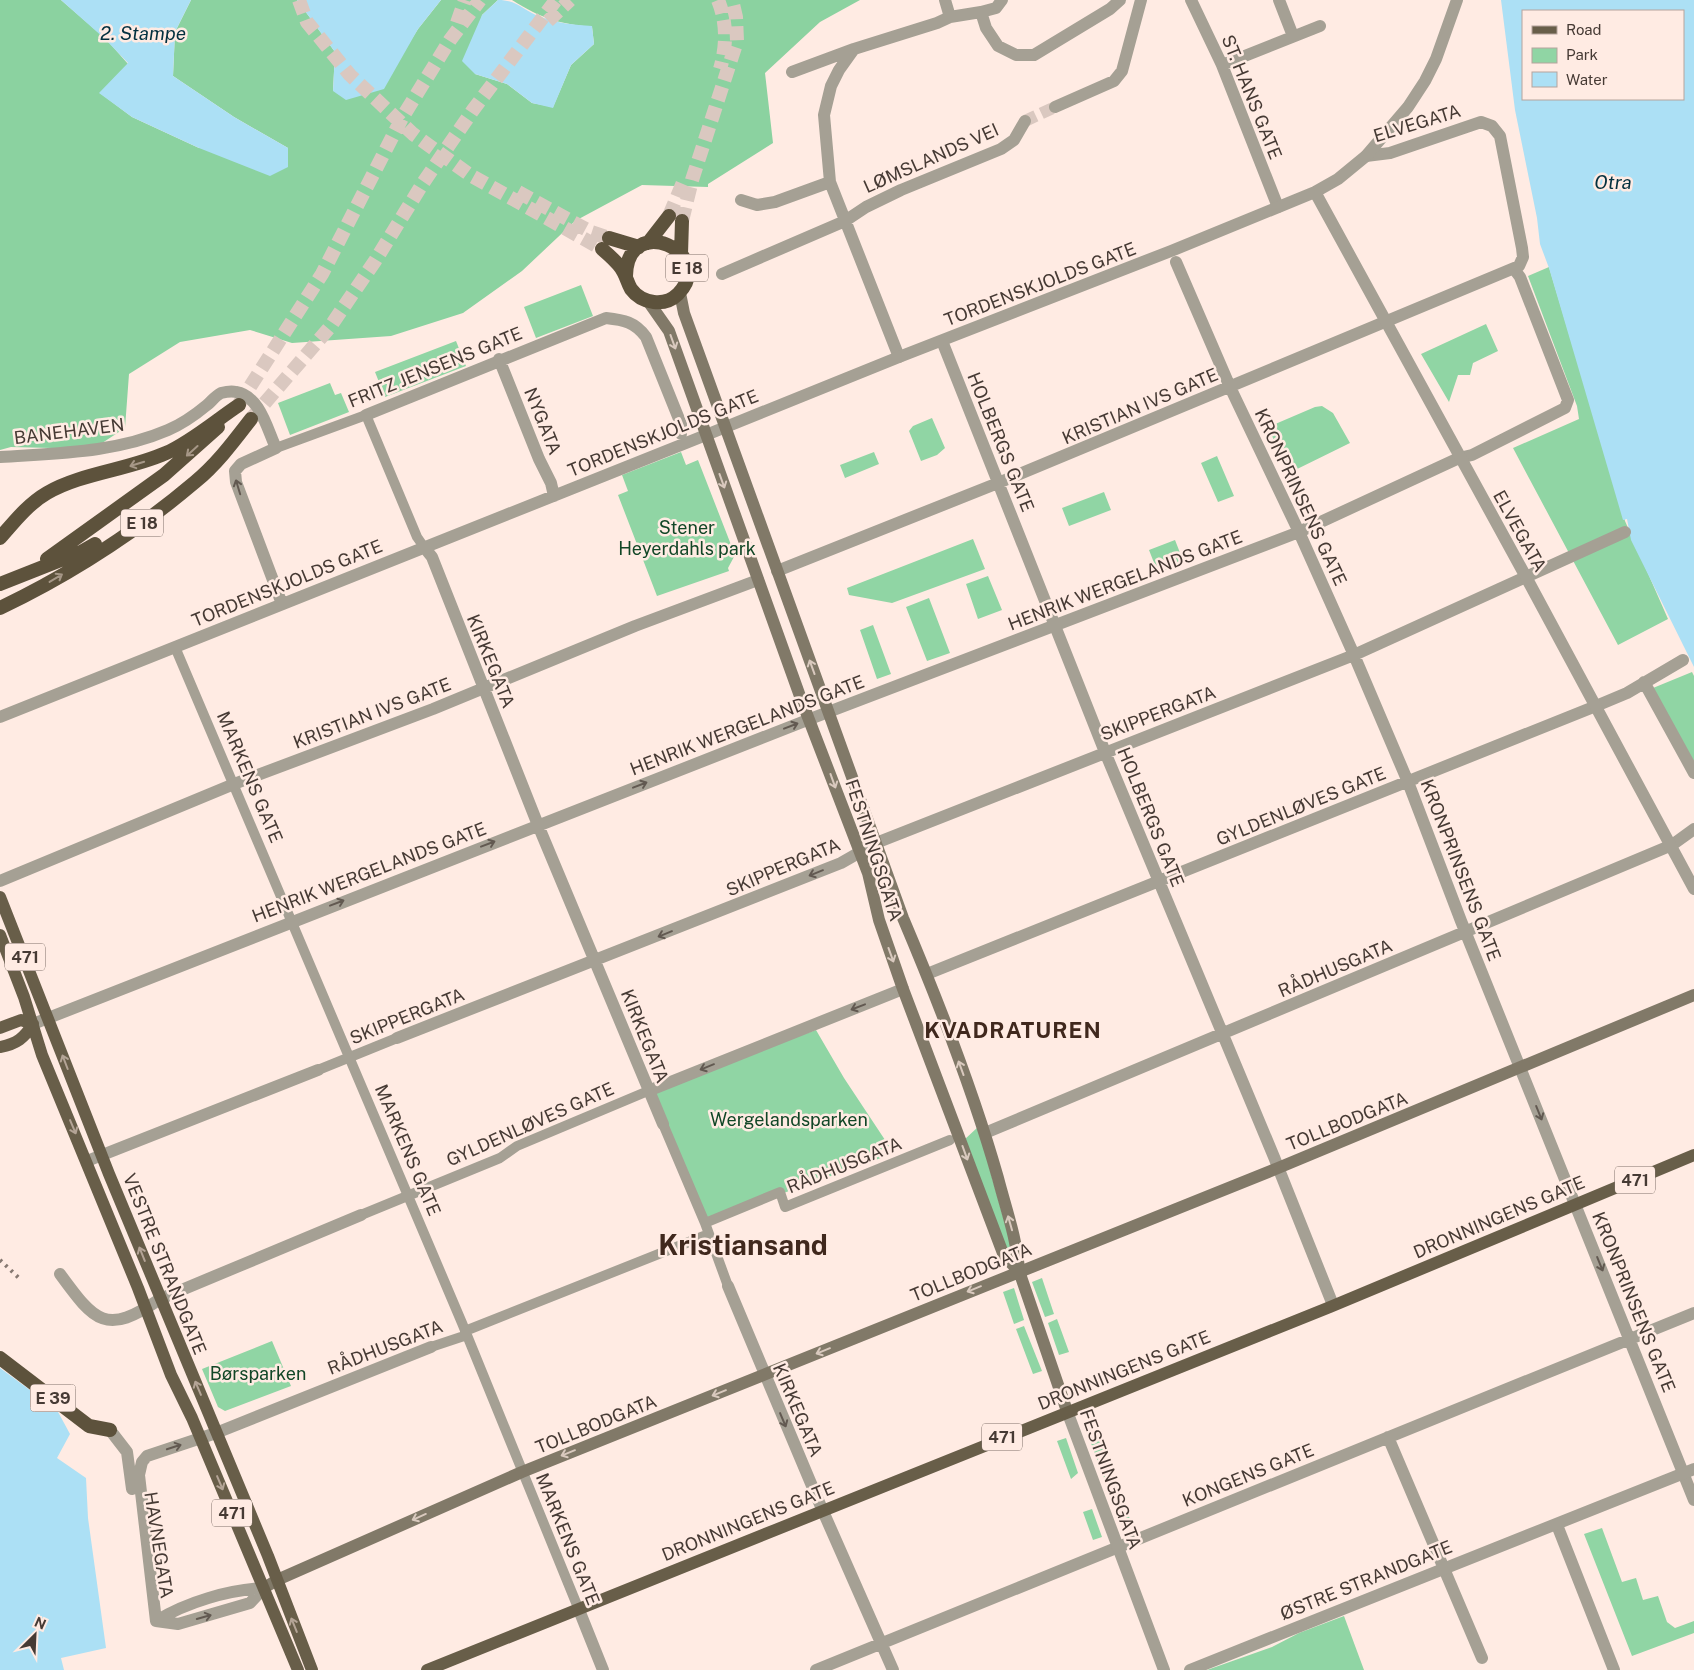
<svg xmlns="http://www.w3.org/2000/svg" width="1694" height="1670" font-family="'Public Sans',sans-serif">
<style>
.green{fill:#90d5a4}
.forest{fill:#8bd2a0}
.water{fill:#ace0f5;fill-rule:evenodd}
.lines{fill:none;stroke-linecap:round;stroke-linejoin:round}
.minor-tunnel{stroke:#dac8c0;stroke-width:12;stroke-dasharray:12 6;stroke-linecap:butt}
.trunk-tunnel{stroke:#dac8c0;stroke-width:14;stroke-dasharray:14 7;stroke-linecap:butt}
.pedestrian{stroke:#a5a094;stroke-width:10}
.minor{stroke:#a5a094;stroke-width:12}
.tertiary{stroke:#a5a094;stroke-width:12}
.secondary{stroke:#817968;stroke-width:12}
.primary{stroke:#685e49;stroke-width:12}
.trunk{stroke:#5d523c;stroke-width:14}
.rail{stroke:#867871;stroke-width:4;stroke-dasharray:2.5 5;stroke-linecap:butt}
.oneway{stroke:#d9c9be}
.oneway2{stroke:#a69787}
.oneway3{stroke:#625951}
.oneway4{stroke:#b4a496}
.labels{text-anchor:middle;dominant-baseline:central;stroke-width:5;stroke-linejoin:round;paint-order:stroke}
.shield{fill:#ffebe3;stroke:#7e6f68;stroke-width:1}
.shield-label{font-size:16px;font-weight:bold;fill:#463a34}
.street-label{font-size:18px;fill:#463a34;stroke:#ffebe3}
.park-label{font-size:18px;fill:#114626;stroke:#ffebe3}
.water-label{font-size:19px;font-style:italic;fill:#03303f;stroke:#ffebe3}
.district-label{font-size:22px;font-weight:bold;letter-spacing:1px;fill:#40281d;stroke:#ffebe3}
.town-label{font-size:28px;font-weight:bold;fill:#40281d;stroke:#ffebe3}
</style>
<rect width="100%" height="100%" fill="#ffebe3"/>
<path class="green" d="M1549 267 1625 521 1668 619 1618 645 1513 448 1579 419 1577 406 1528 276Z
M581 285 593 316 536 338 524 307Z
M1486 324 1498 351 1473 363 1470 375H1458L1449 402 1421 354Z
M456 341 466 366 385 397 375 372Z
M330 383 335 395 341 393 349 412 290 435 278 403Z
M1322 406 1333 413 1350 443 1289 473 1268 427 1315 407Z
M932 418 945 448 937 455 921 461 909 431 913 426Z
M681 452 686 465 698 460 735 555 728 568 729 571 657 596 618 495 628 491 622 475Z
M874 452 879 464 845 478 840 465Z
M1217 456 1234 496 1218 502 1201 463Z
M1104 492 1111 510 1069 526 1062 508Z
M973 539 985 569 892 603 849 595 847 588Z
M1175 540 1184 563 1158 573 1149 550Z
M988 576 1002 610 978 619 966 584Z
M929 598 950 653 927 661 906 607Z
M873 625 891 674 877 679 860 630Z
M1692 672 1694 676V762L1653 688Z
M816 1030 844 1078 889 1146 878 1151 881 1158 706 1221 650 1089Z
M978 1127 1012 1249 1007 1250 964 1140Z
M1042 1278 1054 1314 1045 1317 1032 1282Z
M1014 1288 1024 1320 1014 1324 1003 1292Z
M1057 1319 1069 1352 1059 1355 1048 1323Z
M1024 1326 1042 1371 1033 1374 1016 1329Z
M272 1341 291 1386 225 1411 218 1407 202 1369Z
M1096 1427 1131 1522 1130 1527 1123 1528 1086 1430Z
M1066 1438 1078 1473 1071 1479 1057 1441Z
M1092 1509 1102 1537 1093 1540 1083 1512Z
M1602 1528 1622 1582 1636 1578 1643 1600 1658 1596 1667 1622 1675 1628 1694 1621V1633L1632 1656 1584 1534Z
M1344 1616 1364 1670H1207L1272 1647 1299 1633Z"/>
<path class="forest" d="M0 0H61L106 39 128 64 100 93 132 117 199 148H288L234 117 173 76 175 32 191 0H297L335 52 333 91 397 62 418 29 441 0H498L482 15 475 74 507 84 532 103 553 107 571 65 594 44 592 27C556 23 543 19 512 0H860L820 22 765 73 773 143 708 184V187L642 185 575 221 522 271 463 313 391 336 292 343 250 330 180 342 129 374 125 428 93 449 11 447 0 450Z"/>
<path class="water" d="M61 0H191L175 32 173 76 234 117 288 148V167L270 176 199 148 132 117 99 93 128 63 105 39Z
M297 0H441L418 29 384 89 346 100 333 91 335 52Z
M498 0C518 0 523 11 541 17 557 23 574 25 592 26L594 44 571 65 553 108 532 103 507 84 475 74 462 61 482 15Z
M1501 0H1694V667L1631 540 1627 519 1623 520 1549 268 1540 244 1537 218 1515 110ZM1523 11H1683V99H1523Z
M0 1368 57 1410 70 1434 57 1458 86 1478 88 1518 106 1648 61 1658 64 1670H0Z"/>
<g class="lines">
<path class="minor-tunnel" d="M1025 121 1055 107"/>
<path class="trunk-tunnel" d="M299 0 307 22 350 75 413 134 470 175 602 249
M718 0C727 22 727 46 720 69
M548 21 570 0
M457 23 465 0
M518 192 591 232 609 238
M669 216 684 180
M682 221 692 180 737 41 736 17 732 0
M239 404 322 274 402 118 450 40 480 0
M251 419 330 327 375 261 423 183 473 110 556 0"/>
<path class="pedestrian" d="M276 448 366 415 417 537 424 547
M175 647 462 1323 579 1610
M318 1070 397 1038
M663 1124 705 1223 728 1286
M361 1215 500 1158 517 1146 648 1091
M705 1223 780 1192 785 1207 950 1140
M465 1331 709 1234
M431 1347 467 1335"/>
<path class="minor" d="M945 0 950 17
M1191 0 1222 65 1278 207
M1279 0 1293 36
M981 12 996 8 1002 0
M1222 65 1320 26
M792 72 854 49
M1055 107 1114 81 1122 71 1141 0
M741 200 757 205 775 202 830 182
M1176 262 1230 387 1299 532 1354 655 1408 782 1461 921 1694 1500
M722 274 845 221 866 207 901 190 1001 149 1014 140 1025 121
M942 341 1105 752 1274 1157 1333 1305
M899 357 830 182 824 115 831 86 839 70 854 49 937 23 950 17 981 12 986 28 998 46 1016 55H1034L1110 9 1120 0
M499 359 539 459 551 483 554 496
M366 415 606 318C624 320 635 322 646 337L681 424V434
M0 457C57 453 115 453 168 430 182 424 195 415 207 405 211 402 215 396 221 393 225 392 232 391 236 392 260 396 267 429 276 448L241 464 235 471 236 482 282 604
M424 547 432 557 538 825 663 1124
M777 571 998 483 1519 266 1523 257 1522 248 1500 136 1492 126 1481 122 1390 153 1366 156
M1644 682 1694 773
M0 717 706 435
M0 881 234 784 433 709 635 626 758 580
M927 974 1596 706 1627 693 1683 660
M33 1024 810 719 1299 532 1459 458 1472 455 1565 408 1568 400 1520 277 1514 269
M397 1038 841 863 876 843 1354 655 1625 532
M648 1091 903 989
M985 1133 1672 845 1694 829
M87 1161 318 1070
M60 1274C95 1322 106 1336 160 1299L361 1215
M728 1286 815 1493 893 1670
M110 1430 127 1452 132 1489
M1388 1437 1482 1658
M1557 1525 1614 1670
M579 1610 603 1670
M156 1621 139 1475 142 1462 147 1456 216 1433 431 1347
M156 1621 178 1624 250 1603 264 1588
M156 1621C187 1602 228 1590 264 1588
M816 1670 1694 1313"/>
<path class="tertiary" d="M1315 192 1526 577 1694 889
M706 435 899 357 1171 251 1315 192 1338 179 1366 156 1408 107 1425 81 1436 59 1457 0
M1067 1411 1164 1670
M1190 1670 1694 1469"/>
<path class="secondary" d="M680 293 684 313 903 918C939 1003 973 1090 998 1178 1006 1209 1017 1239 1019 1271L1067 1411
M648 301 669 331 801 699 868 873 879 920 903 989 1004 1256 1019 1271
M264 1588 277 1580 522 1472 1278 1168 1694 995"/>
<path class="primary" d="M0 897 109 1174 268 1556 312 1670
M0 935 24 997 42 1055 138 1288 171 1375 192 1418 298 1670
M0 1028 21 1020 33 1024
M0 1047C17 1044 24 1038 33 1024
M427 1670 1330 1307 1694 1155"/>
<path class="trunk" d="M609 238 639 247
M648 243 669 216
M602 249C609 255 616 261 621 268 626 275 627 282 631 289 642 304 665 307 678 294 718 252 627 211 626 276
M681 254 682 221
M0 538C14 522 28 504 47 493 81 473 128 470 166 453 191 442 215 421 239 405
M47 559 164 475 218 427
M0 584 81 552 95 544
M0 608C69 575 137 531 195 482 217 464 234 441 251 419
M0 1358 89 1426 110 1430"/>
<path class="rail" d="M0 1260 21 1280"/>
</g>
<defs><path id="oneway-shaft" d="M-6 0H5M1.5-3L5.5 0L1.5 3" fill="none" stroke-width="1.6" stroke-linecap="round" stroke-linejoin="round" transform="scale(1.25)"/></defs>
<g class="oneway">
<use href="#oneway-shaft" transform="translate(673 342) rotate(70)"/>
<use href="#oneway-shaft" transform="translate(722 481) rotate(70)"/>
<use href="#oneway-shaft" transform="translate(812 667) rotate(-110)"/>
<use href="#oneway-shaft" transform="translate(833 781) rotate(70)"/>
<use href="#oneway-shaft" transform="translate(891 955) rotate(70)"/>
<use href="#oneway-shaft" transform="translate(961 1068) rotate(-110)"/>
<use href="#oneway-shaft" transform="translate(965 1153) rotate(70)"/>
<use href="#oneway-shaft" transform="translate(1010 1223) rotate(-106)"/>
<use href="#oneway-shaft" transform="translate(974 1289) rotate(158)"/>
<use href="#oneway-shaft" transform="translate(823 1351) rotate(158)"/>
<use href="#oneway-shaft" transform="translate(719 1393) rotate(158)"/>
<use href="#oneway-shaft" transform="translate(568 1453) rotate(158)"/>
<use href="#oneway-shaft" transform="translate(419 1517) rotate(156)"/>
</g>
<g class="oneway2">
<use href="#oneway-shaft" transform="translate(192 451) rotate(138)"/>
<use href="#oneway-shaft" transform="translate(137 464) rotate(163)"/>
<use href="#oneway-shaft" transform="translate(56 578) rotate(-31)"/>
</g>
<g class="oneway3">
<use href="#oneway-shaft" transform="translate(238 487) rotate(-107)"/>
<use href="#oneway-shaft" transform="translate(791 726) rotate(-21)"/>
<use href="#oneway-shaft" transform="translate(640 785) rotate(-21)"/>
<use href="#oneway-shaft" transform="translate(488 844) rotate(-21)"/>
<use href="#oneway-shaft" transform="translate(816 873) rotate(158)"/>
<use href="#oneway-shaft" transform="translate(337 903) rotate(-21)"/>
<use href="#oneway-shaft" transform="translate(665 934) rotate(158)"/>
<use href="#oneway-shaft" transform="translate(858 1007) rotate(159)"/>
<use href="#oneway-shaft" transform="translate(707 1067) rotate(158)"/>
<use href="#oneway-shaft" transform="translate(1539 1113) rotate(68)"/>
<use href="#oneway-shaft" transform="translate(1600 1264) rotate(68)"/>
<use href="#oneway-shaft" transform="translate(783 1420) rotate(67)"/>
<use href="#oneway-shaft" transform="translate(174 1447) rotate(-18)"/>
<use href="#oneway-shaft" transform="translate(204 1617) rotate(-16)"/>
</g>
<g class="oneway4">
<use href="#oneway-shaft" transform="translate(65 1062) rotate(-111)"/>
<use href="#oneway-shaft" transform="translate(73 1127) rotate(67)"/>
<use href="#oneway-shaft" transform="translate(142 1254) rotate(-112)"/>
<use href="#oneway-shaft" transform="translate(198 1388) rotate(-113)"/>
<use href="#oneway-shaft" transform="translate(220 1483) rotate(67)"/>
<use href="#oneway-shaft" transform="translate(294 1625) rotate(-112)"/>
</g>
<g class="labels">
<g class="shield">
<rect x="666" y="254.5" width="42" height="27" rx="4"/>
<rect x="121" y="509.5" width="42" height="27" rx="4"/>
<rect x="5" y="943.5" width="40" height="27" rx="4"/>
<rect x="1615" y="1166.5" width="40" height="27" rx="4"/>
<rect x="30.5" y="1384.5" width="45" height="27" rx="4"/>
<rect x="982" y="1423.5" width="40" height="27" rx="4"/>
<rect x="212" y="1499.5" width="40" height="27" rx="4"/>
</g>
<g class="shield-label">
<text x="687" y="268">E 18</text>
<text x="142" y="523">E 18</text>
<text x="25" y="957">471</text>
<text x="1635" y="1180">471</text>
<text x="53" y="1398">E 39</text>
<text x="1002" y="1437">471</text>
<text x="232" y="1513">471</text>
</g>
<g class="street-label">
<text transform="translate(1252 97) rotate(68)">ST. HANS GATE</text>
<text transform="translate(1417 123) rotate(-17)">ELVEGATA</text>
<text transform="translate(931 158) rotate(-24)">LØMSLANDS VEI</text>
<text transform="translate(1040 284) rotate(-21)">TORDENSKJOLDS GATE</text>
<text transform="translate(435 367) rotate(-22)">FRITZ JENSENS GATE</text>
<text transform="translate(1140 406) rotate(-23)">KRISTIAN IVS GATE</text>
<text transform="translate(543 421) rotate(68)">NYGATA</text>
<text transform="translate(69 431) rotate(-7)">BANEHAVEN</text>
<text transform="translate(663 433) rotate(-22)">TORDENSKJOLDS GATE</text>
<text transform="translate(1001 442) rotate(68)">HOLBERGS GATE</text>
<text transform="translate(1301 497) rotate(65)">KRONPRINSENS GATE</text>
<text transform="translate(1520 531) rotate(61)">ELVEGATA</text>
<text transform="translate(1125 580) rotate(-21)">HENRIK WERGELANDS GATE</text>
<text transform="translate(287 583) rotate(-22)">TORDENSKJOLDS GATE</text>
<text transform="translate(491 661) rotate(68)">KIRKEGATA</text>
<text transform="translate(372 713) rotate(-21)">KRISTIAN IVS GATE</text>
<text transform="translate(1158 713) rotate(-21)">SKIPPERGATA</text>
<text transform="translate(747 725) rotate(-21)">HENRIK WERGELANDS GATE</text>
<text transform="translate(250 777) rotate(67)">MARKENS GATE</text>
<text transform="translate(1301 806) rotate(-22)">GYLDENLØVES GATE</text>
<text transform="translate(1151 817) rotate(68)">HOLBERGS GATE</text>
<text transform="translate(874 850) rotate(72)">FESTNINGSGATA</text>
<text transform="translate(783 867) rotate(-23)">SKIPPERGATA</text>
<text transform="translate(1461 870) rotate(69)">KRONPRINSENS GATE</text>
<text transform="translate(369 872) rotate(-21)">HENRIK WERGELANDS GATE</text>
<text transform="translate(1335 968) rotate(-23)">RÅDHUSGATA</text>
<text transform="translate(407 1016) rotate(-22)">SKIPPERGATA</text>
<text transform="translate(645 1036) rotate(68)">KIRKEGATA</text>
<text transform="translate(1347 1121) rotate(-22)">TOLLBODGATA</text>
<text transform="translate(530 1124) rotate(-24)">GYLDENLØVES GATE</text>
<text transform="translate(408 1150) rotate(67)">MARKENS GATE</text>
<text transform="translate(844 1165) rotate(-22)">RÅDHUSGATA</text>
<text transform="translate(1499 1217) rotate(-23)">DRONNINGENS GATE</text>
<text transform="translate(165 1264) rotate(68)">VESTRE STRANDGATE</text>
<text transform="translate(971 1272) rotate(-22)">TOLLBODGATA</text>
<text transform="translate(1634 1302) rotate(68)">KRONPRINSENS GATE</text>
<text transform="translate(385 1347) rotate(-21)">RÅDHUSGATA</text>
<text transform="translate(1124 1370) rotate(-22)">DRONNINGENS GATE</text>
<text transform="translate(798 1410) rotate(67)">KIRKEGATA</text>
<text transform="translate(596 1424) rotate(-22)">TOLLBODGATA</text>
<text transform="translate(1248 1475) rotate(-22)">KONGENS GATE</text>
<text transform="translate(1111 1479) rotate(70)">FESTNINGSGATA</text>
<text transform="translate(748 1521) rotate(-22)">DRONNINGENS GATE</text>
<text transform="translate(568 1539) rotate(68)">MARKENS GATE</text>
<text transform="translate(159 1545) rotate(81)">HAVNEGATA</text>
<text transform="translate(1366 1580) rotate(-22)">ØSTRE STRANDGATE</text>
</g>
<g class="park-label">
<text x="687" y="527">Stener<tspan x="687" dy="21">Heyerdahls park</tspan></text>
<text x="789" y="1119">Wergelandsparken</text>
<text x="258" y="1373">Børsparken</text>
</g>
<g class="water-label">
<text x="143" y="33">2. Stampe</text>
<text x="1613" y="182">Otra</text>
</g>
<g class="district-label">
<text x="1013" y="1030">KVADRATUREN</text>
</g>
<g class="town-label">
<text x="743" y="1244">Kristiansand</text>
</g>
</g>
<rect x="1522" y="10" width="162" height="90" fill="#ffebe3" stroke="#b5a49d"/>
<rect x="1532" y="26" width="25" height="8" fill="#685e49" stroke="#b5a49d"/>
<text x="1566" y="35" font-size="15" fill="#463a34">Road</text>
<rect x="1532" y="48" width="25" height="15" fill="#90d5a4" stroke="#b5a49d"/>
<text x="1566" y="60" font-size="15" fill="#463a34">Park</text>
<rect x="1532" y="72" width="25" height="15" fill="#ace0f5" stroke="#b5a49d"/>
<text x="1566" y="85" font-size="15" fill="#463a34">Water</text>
<g transform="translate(35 1635) rotate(24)" stroke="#ffebe3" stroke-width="4" paint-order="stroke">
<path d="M0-4L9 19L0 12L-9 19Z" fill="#463a34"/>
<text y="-8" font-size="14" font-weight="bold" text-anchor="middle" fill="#463a34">N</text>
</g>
</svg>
